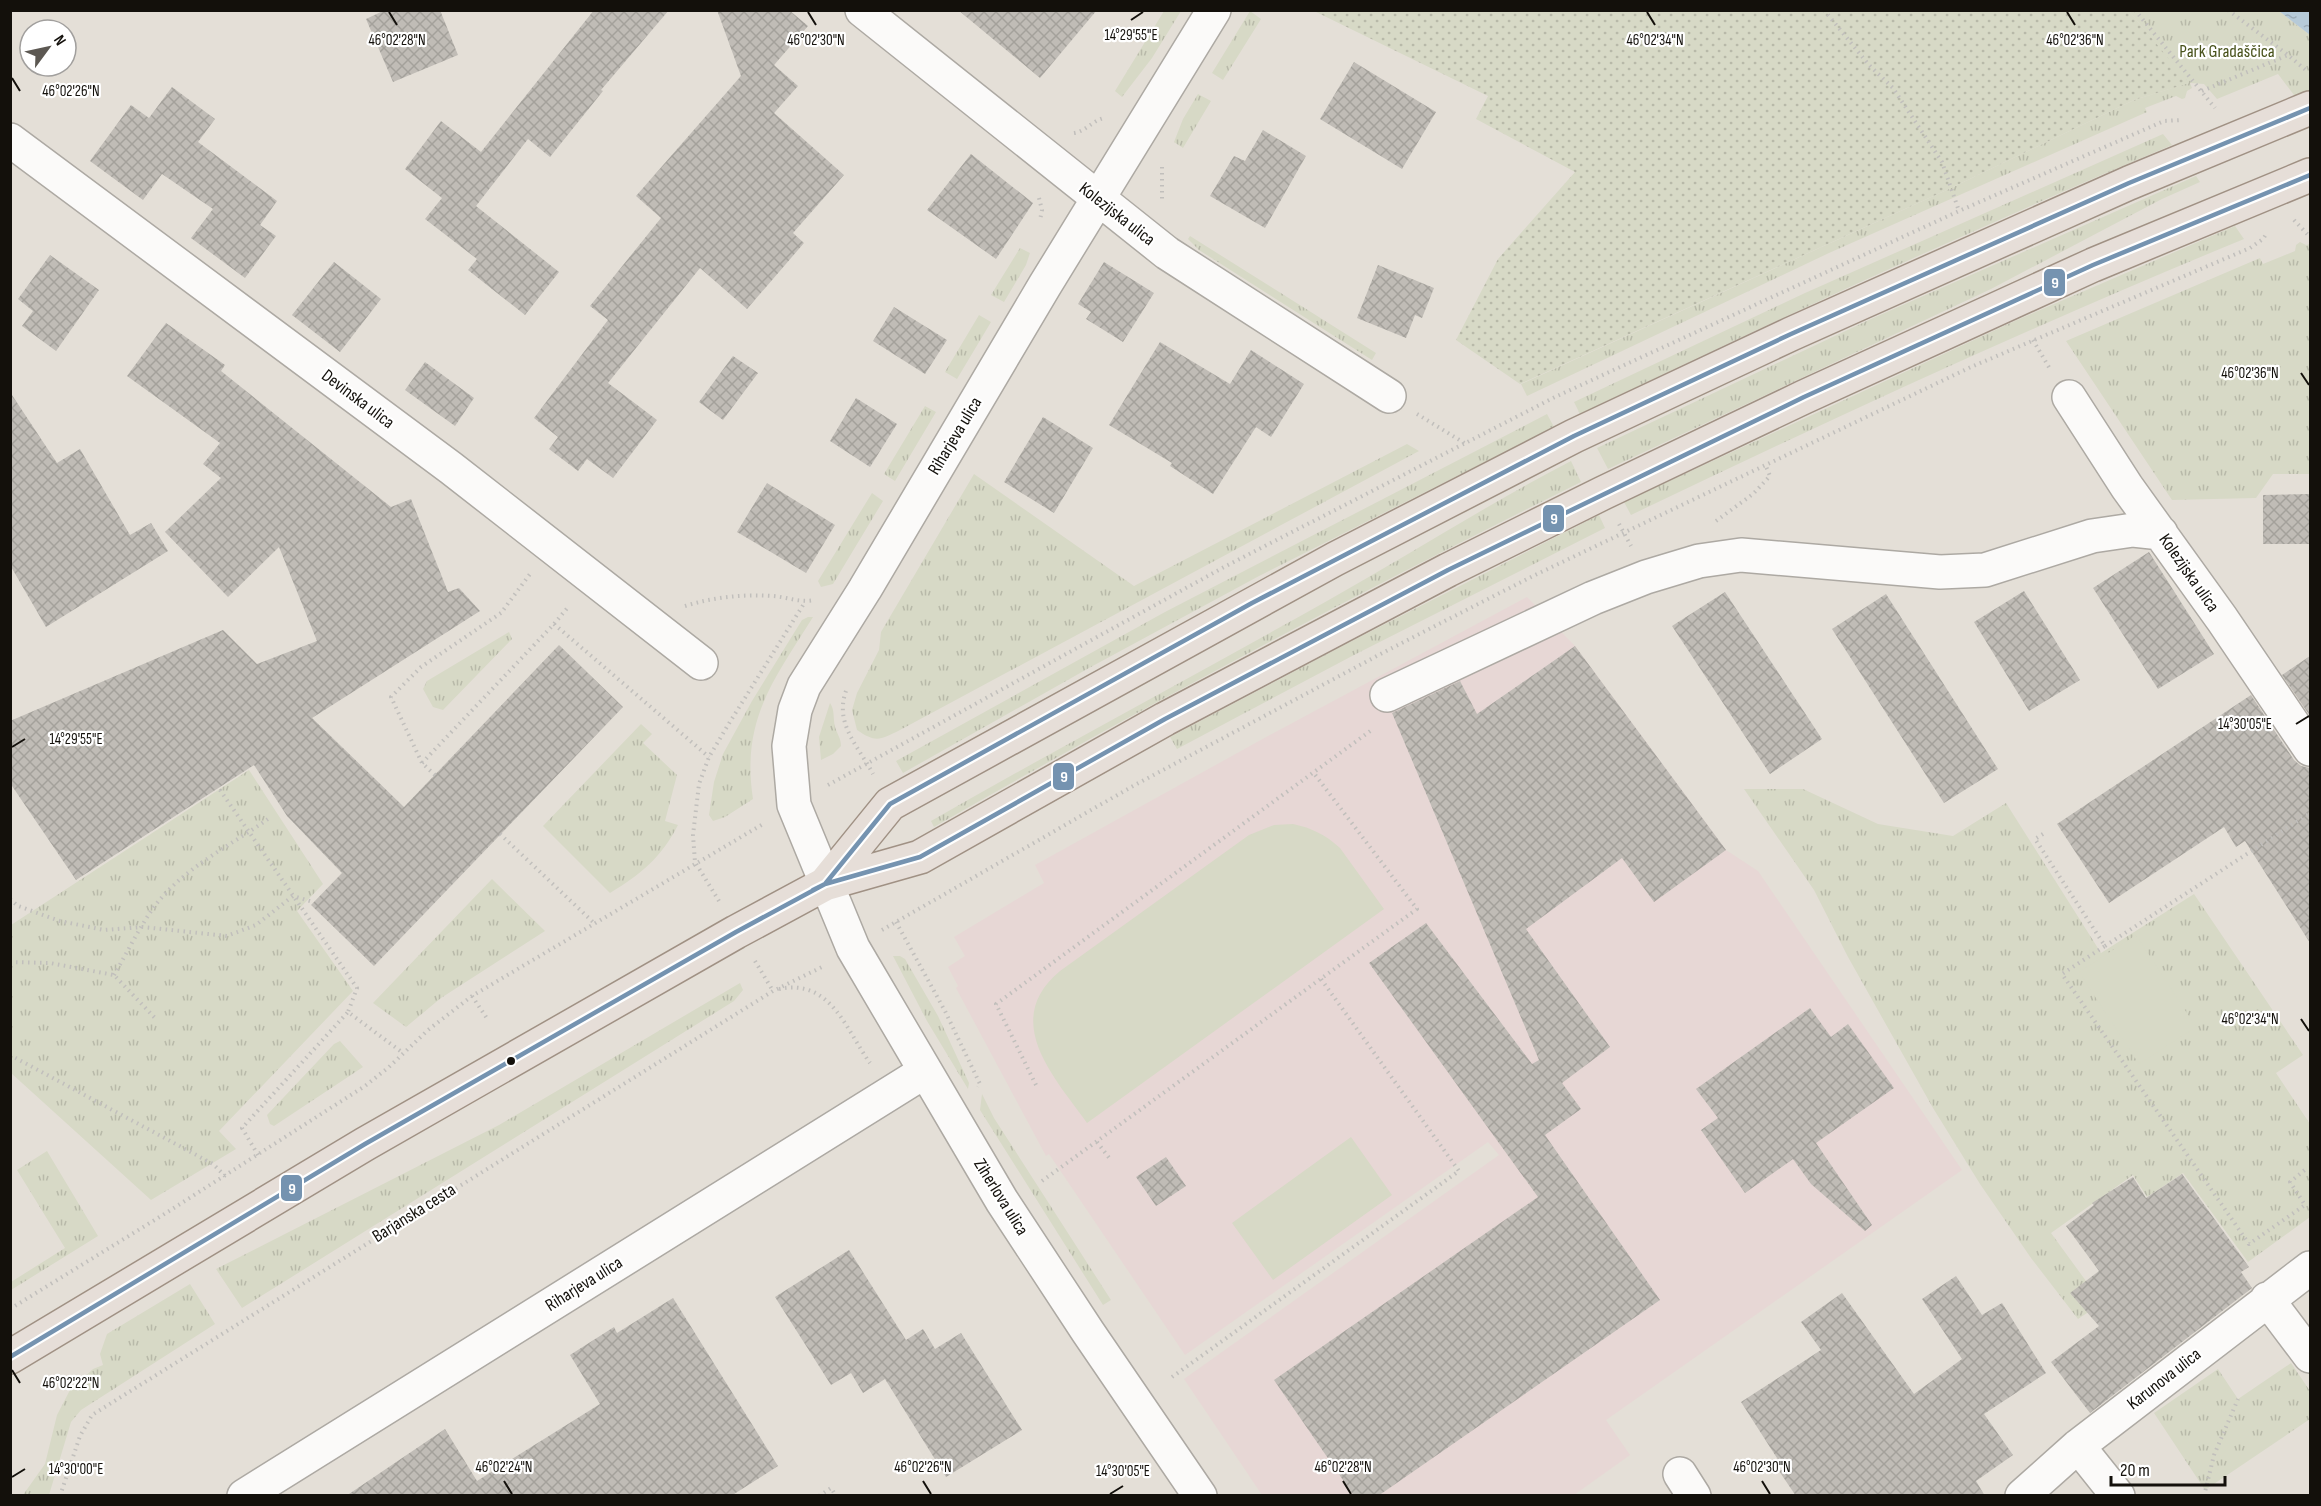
<svg xmlns="http://www.w3.org/2000/svg" width="2321" height="1506" font-family="'Sofia Sans Condensed',sans-serif">
<style>
.education{fill:#e7d7d5}
.grass{fill:url(#grass-tufts)}
.garden{fill:url(#garden-dots)}
.pitch{fill:#d7d9c6}
.water{fill:url(#water-ripples)}
.building{fill:url(#building-cross-hatch)}
.lines{fill:none;stroke-linecap:round;stroke-linejoin:round}
.minor-casing{stroke:#ada9a3;stroke-width:36}
.major-casing{stroke:#a09184;stroke-width:36}
.path{stroke:#c1bfbc;stroke-width:4;stroke-dasharray:1.5 4.5;stroke-linecap:butt}
.minor{stroke:#fbfaf9;stroke-width:33}
.major{stroke:#e6ded8;stroke-width:33}
.bus-1-casing{stroke:#fff;stroke-width:9}
.bus-1{stroke:#7593b0;stroke-width:4.5}
.ticks{fill:none;stroke:#13100b;stroke-width:2}
.bus-dot{fill:#13100b;stroke:#fff;stroke-width:2}
.labels{text-anchor:middle;dominant-baseline:central;stroke-width:4.5;stroke-linejoin:round;paint-order:stroke}
.park-label{font-size:18px;fill:#48521b;stroke:#fff}
.street-label{font-size:18px;fill:#13100b;stroke:#fff}
.ticks-label{font-size:15px;text-anchor:middle;fill:#13100b;stroke:#fff;stroke-width:4.5;stroke-linejoin:round;paint-order:stroke}
.line-badge{stroke:#fff;stroke-width:2}
.badge-label{font-size:16px;text-anchor:middle;font-weight:bold;fill:#fff}
</style>
<defs>
<pattern id="grass-tufts" width="24" height="20" patternUnits="userSpaceOnUse" patternTransform="scale(1.5)"><rect width="24" height="20" fill="#d7d9c6"/><path d="M3 7l-1-3M5 7V3M7 7l1-3M15 17l-1-3M17 17v-4M19 17l1-3" fill="none" stroke="#b8b9a9"/></pattern>
<pattern id="garden-dots" width="8" height="8" patternUnits="userSpaceOnUse" patternTransform="scale(1.5)"><rect width="8" height="8" fill="#d7d9c6"/><path d="M2 2h.1M6 6h.1" fill="none" stroke="#b8b9a9" stroke-width="1.8" stroke-linecap="round"/></pattern>
<pattern id="water-ripples" width="26" height="14" patternUnits="userSpaceOnUse" patternTransform="scale(1.5)"><rect width="26" height="14" fill="#b6cad8"/><path d="M2 4q2-2 4 0t4 0M15 11q2-2 4 0t4 0" fill="none" stroke="#9cacb8"/></pattern>
<pattern id="building-cross-hatch" width="8" height="8" patternUnits="userSpaceOnUse" patternTransform="scale(1.5)"><rect width="8" height="8" fill="#c0bcb6"/><path d="M0 0l8 8M0 8l8-8" fill="none" stroke="#a4a19b"/></pattern>
</defs>
<rect width="100%" height="100%" fill="#e4dfd7"/>
<path class="education" d="M1527 597 1575 646 1726 850 1758 871 1962 1170 1606 1420 1630 1455 1574 1495H1262L1184 1379 1499 1155 1488 1142 1185 1355 1049 1154 1046 1156 956 988 958 986 948 967 965 956 954 937 1044 883 1035 865 1268 736Z"/>
<path class="grass" d="M1164 11H1181L1152 58 1122 97 1115 91Z
M1250 11 1261 19 1223 80 1212 73Z
M2129 11H2279L2310 35V116L2278 74 2217 99 2204 84 2190 83 2192 88 2187 91 2185 98 2182 99 2176 96 2145 108 2147 112 1829 253 1527 396 1521 384 1951 188 2134 100 2188 83Z
M1198 94 1211 101 1183 148 1174 142 1183 119Z
M2163 134 2172 145C1973 229 1775 320 1580 414L1574 402 1805 293Z
M2196 176 2200 182 2162 199 1991 289 1608 469 1597 448 1871 319Z
M2235 226 2244 239C2037 324 1833 418 1631 515L1624 502 2017 320Z
M1190 236 1376 353 1372 360 1199 250 1188 239Z
M2300 242 2306 245 2310 244V474H2273L2256 498 2172 500 2066 341 2260 258 2263 264 2295 251 2296 245Z
M1020 248 1030 253 1026 265 1004 302 991 295Z
M979 315 991 322 957 379 945 372Z
M925 406 936 412 895 481 884 474Z
M1547 414 1554 427 1259 576 1089 668 903 773 896 761 1165 612Z
M1407 444 1419 451 900 730C880 740 876 743 857 730L852 710 857 693 879 650 881 632 974 474 1134 586Z
M1571 461 1581 482C1362 591 1146 705 934 827L931 821C1062 746 1195 675 1327 601 1409 555 1488 504 1571 461Z
M872 493 883 501 833 584 821 587 818 581Z
M1599 515 1605 528 1354 655 1177 749 1170 737 1348 643Z
M808 617H813C773 681 741 720 753 799L725 817 713 821 709 815 714 782 723 754 752 701 802 620Z
M509 632 512 639 443 710 433 707 423 689 427 681Z
M830 703C835 710 833 719 835 727 837 734 841 738 841 746L833 754 821 760 819 737Z
M641 724 652 734 643 743 677 775 665 821 678 825C662 857 640 875 610 893L543 826Z
M249 770 323 884 297 911 353 991 219 1131 236 1149 151 1200 11 1073V925Z
M1744 789H1803L1878 824 1953 836 2006 803 2101 953 2194 894 2303 1055 2276 1073 2310 1124V1217L2248 1262 2183 1173 2147 1197 2133 1175 2051 1233 2102 1303 2078 1319 2031 1258 1980 1184 1933 1108 1848 957 1814 890Z
M492 879 545 931 441 998 406 1027 373 1003Z
M893 956H900L905 959 938 1016 969 1083 968 1089 927 1021Z
M740 983 743 990 734 1001 242 1308 216 1269 499 1125Z
M340 1041 363 1067 274 1126 270 1124 267 1115 334 1044Z
M982 1094 994 1118 1111 1300 1103 1305 980 1110Z
M47 1151 98 1236 11 1290V1282L65 1248 17 1170Z
M190 1284 215 1324 81 1410 71 1422 49 1495H23L45 1464 57 1415 70 1390 93 1369 103 1365 100 1354 107 1334Z
M2291 1363 2310 1391V1419L2205 1490 2154 1413 2218 1369 2238 1399Z"/>
<path class="garden" d="M1314 11H2129L2189 83 2134 100 1951 188 1520 384 1456 340 1498 259 1575 172 1476 119 1488 96Z"/>
<path class="pitch" d="M1293 824C1312 828 1326 835 1340 848L1384 909 1087 1123C1055 1078 1000 1021 1060 971L1249 835 1274 825Z
M2136 935 2196 1027 2139 1064 2079 972Z
M1351 1137 1392 1195 1273 1280 1232 1223Z"/>
<path class="water" d="M2279 11H2310V35Z"/>
<path class="building" d="M385 10H440L458 55 393 82 366 19Z
M594 10H669L601 90 603 91 550 157 528 139 476 206 559 272 525 315 468 270 477 259 425 219 442 198 405 169 441 121 481 152Z
M717 10H789L808 26 774 65 798 86 774 113 844 175 793 233 804 243 747 309 700 268 608 383 657 420 613 478 587 459 578 471 549 449 558 437 534 418 608 320 590 306 661 218 636 196 741 76Z
M958 10H1097L1040 78Z
M1354 62 1436 112 1402 169 1320 119Z
M172 87 215 119 198 142 277 201 260 225 276 236 245 278 191 238 213 209 162 174 143 200 90 161 131 105 149 118Z
M1263 130 1306 156 1265 228 1210 196 1234 156 1245 161Z
M971 154 1033 203 996 259 927 210Z
M50 255 99 290 56 351 22 326 33 311 18 299Z
M334 262 381 299 340 352 292 315Z
M1104 262 1154 293 1123 342 1086 319 1091 312 1078 304Z
M1378 265 1434 288 1422 318 1415 315 1406 338 1357 318Z
M894 307 947 340 925 374 873 341Z
M166 323 225 365 221 371 391 507 411 499 448 592 459 588 480 611 312 718 404 807 559 645 623 707 374 966 311 905 342 873 287 816 254 765 76 880 10 783V721L223 630 257 664 317 641 279 547 228 597 165 532 221 478 203 464 220 443 127 376Z
M1160 342 1230 384 1251 350 1304 384 1271 437 1256 427 1213 494 1170 466 1172 463 1109 425Z
M733 356 758 373 723 420 699 402Z
M425 362 474 398 455 426 405 390Z
M10 392 57 463 80 449 130 535 151 523 168 551 46 627 10 565Z
M856 398 897 424 870 467 830 441Z
M1043 417 1093 448 1054 513 1004 482Z
M767 483 835 525 806 573 737 532Z
M2310 494V544H2263V495Z
M2149 552 2214 654 2158 689 2093 588Z
M2024 591 2080 680 2029 711 1974 622Z
M1725 592 1822 739 1770 774 1672 626Z
M1886 594 1998 769 1944 803 1832 629Z
M1575 646 1726 850 1654 902 1622 858 1526 929 1610 1047 1562 1083 1581 1109 1545 1135 1660 1300 1378 1496H1354L1274 1380 1538 1197 1369 963 1426 923 1532 1064 1539 1060 1392 713 1460 681 1477 714Z
M2310 656V716L2282 675Z
M2251 695 2294 760 2301 766 2310 768V943L2245 841 2236 847 2224 827 2109 903 2057 824Z
M1810 1008 1831 1037 1848 1024 1894 1088 1816 1143 1872 1225 1865 1231 1811 1184 1793 1159 1745 1193 1701 1130 1718 1118 1696 1089Z
M1166 1157 1186 1186 1156 1206 1136 1177Z
M2182 1174 2249 1267 2241 1272 2252 1288 2090 1413 2051 1362 2099 1326 2070 1293 2099 1271 2066 1226 2094 1205 2092 1203 2133 1177 2146 1198Z
M849 1250 906 1340 923 1329 935 1349 961 1333 1022 1430 946 1477 885 1379 863 1393 851 1373 831 1385 775 1297Z
M1956 1276 1982 1315 2002 1303 2046 1373 1984 1414 2013 1455 1976 1481 1985 1496H1796L1779 1471 1784 1469 1741 1402 1821 1350 1801 1322 1842 1293 1914 1394 1962 1359 1922 1299Z
M673 1298 778 1466 731 1496H346L445 1429 477 1481 600 1404 570 1355 614 1327 617 1333Z"/>
<g class="lines">
<defs>
<path id="minor" d="M862 10 1167 253 1389 396
M10 140 451 468 701 663
M2069 397 2127 487 2222 619 2310 749
M1387 695 1593 598 1646 577 1699 561 1741 555 1940 572 1985 570 2092 536 2133 530 2161 533
M2267 1299 2310 1356
M2078 1446 2118 1496
M1680 1474 1694 1496
M244 1496 924 1072
M1200 1496 1088 1332 1002 1201 853 948 794 805 789 746 795 710 804 686 865 589 1045 285 1214 10
M2022 1496 2078 1446 2310 1268"/>
<path id="major" d="M825 884 890 804 1335 559 1574 436 1791 334 2129 183 2310 108
M10 1357 365 1144 736 932 825 884 920 857 1165 719 1448 570 1603 493 1804 397 2093 265 2310 175"/>
</defs>
<use href="#minor" class="minor-casing"/>
<use href="#major" class="major-casing"/>
<path class="path" d="M1824 10 1869 65 1893 88 1942 162 1959 211
M2135 10 2215 108
M2228 10 2288 55 2308 72
M2202 91 2288 55
M1074 133C1086 131 1092 121 1104 118
M1162 167V202
M1039 198 1042 210 1040 220
M2294 220 2310 237
M2033 340 2050 369
M1417 414 1466 444
M1716 521 1753 494 1770 476 1765 464
M1619 524 1631 546
M685 606C714 597 743 594 773 596 787 597 800 603 814 600
M554 624 709 757
M846 691C834 724 859 747 873 774
M422 763 554 624 569 606
M435 775 422 763 391 697 421 667 501 613 530 574
M828 785 1226 566 1555 397 1959 211 2164 121 2182 120
M220 790 357 988 348 1012
M500 834 594 923
M2043 834 2035 839 2105 946 2062 974 2249 1244 2305 1205 2290 1182 2306 1169
M10 899 18 906 60 921 104 930 143 927 227 936 256 925 293 896 313 902
M719 901 695 862 693 835 699 784 709 757 728 725 805 602
M896 922 945 1011 980 1084 978 1087
M882 930 1133 786 1390 649 1533 576 1971 367 2250 248 2263 239 2267 233
M2105 946 2310 813
M755 961 773 991
M10 962 50 963 114 975 155 1018
M114 975C127 953 139 928 154 907 183 868 230 846 268 819
M779 989C831 978 846 1030 870 1063
M472 996 488 1020
M10 1055 213 1164 225 1176
M1036 1085 996 1004 1373 729
M1097 1142 1110 1159
M258 1155 242 1128 348 1012 403 1053
M1042 1181 1417 909 1313 772
M10 1309 166 1213 365 1086 389 1067 428 1030 472 996 763 824
M1172 1377 1459 1171 1321 979
M60 1496 80 1436 92 1415 773 991 822 967
M819 1496 831 1488 836 1496
M2204 1496 2214 1455 2238 1399"/>
<use href="#minor" class="minor"/>
<use href="#major" class="major"/>
<defs>
<path id="bus-1" d="M813 890 825 884 920 857 1165 719 1448 570 1804 397 2093 265 2310 175
M10 1357 365 1144 736 932 825 884 890 804 1252 603 1574 436 1791 334 2129 183 2310 108"/>
</defs>
<use href="#bus-1" class="bus-1-casing"/>
<use href="#bus-1" class="bus-1"/>
</g>
<path class="ticks" d="M389 12 397 25M808 12 816 25M1647 12 1655 25M2067 12 2075 25M1131 20 1143 12M12 78 20 91M2301 373 2309 385M2296 724 2309 716M12 747 25 739M2301 1019 2309 1031M12 1370 20 1383M12 1477 25 1469M504 1481 512 1494M923 1481 931 1494M1343 1481 1351 1494M1762 1481 1770 1494M1110 1494 1123 1486"/>
<circle class="bus-dot" cx="511" cy="1061" r="5"/>
<g class="labels">
<g class="park-label">
<text x="2227" y="51">Park Gradaščica</text>
</g>
<g class="street-label">
<text transform="translate(1117 214) rotate(38)">Kolezijska ulica</text>
<text transform="translate(358 399) rotate(37)">Devinska ulica</text>
<text transform="translate(955 436) rotate(-59)">Riharjeva ulica</text>
<text transform="translate(2189 573) rotate(55)">Kolezijska ulica</text>
<text transform="translate(1001 1197) rotate(58)">Ziherlova ulica</text>
<text transform="translate(414 1213) rotate(-32)">Barjanska cesta</text>
<text transform="translate(584 1284) rotate(-32)">Riharjeva ulica</text>
<text transform="translate(2164 1379) rotate(-38)">Karunova ulica</text>
</g>
</g>
<g class="ticks-label">
<text x="1131" y="40">14°29'55"E</text>
<text x="1655" y="45">46°02'34"N</text>
<text x="2075" y="45">46°02'36"N</text>
<text x="397" y="45">46°02'28"N</text>
<text x="816" y="45">46°02'30"N</text>
<text x="71" y="96">46°02'26"N</text>
<text x="2250" y="378">46°02'36"N</text>
<text x="2245" y="729">14°30'05"E</text>
<text x="76" y="744">14°29'55"E</text>
<text x="2250" y="1024">46°02'34"N</text>
<text x="71" y="1388">46°02'22"N</text>
<text x="504" y="1472">46°02'24"N</text>
<text x="923" y="1472">46°02'26"N</text>
<text x="1343" y="1472">46°02'28"N</text>
<text x="1762" y="1472">46°02'30"N</text>
<text x="76" y="1474">14°30'00"E</text>
<text x="1123" y="1476">14°30'05"E</text>
</g>
<g class="line-badge">
<rect x="2043" y="268" width="23" height="29" rx="6" fill="#7593b0"/>
<rect x="1542" y="504" width="23" height="29" rx="6" fill="#7593b0"/>
<rect x="1052" y="762" width="23" height="29" rx="6" fill="#7593b0"/>
<rect x="280" y="1174" width="23" height="28" rx="6" fill="#7593b0"/>
</g>
<g class="badge-label">
<text x="2055" y="288">9</text>
<text x="1554" y="524">9</text>
<text x="1064" y="782">9</text>
<text x="292" y="1194">9</text>
</g>
<rect width="2321" height="1506" fill="none" stroke="#13100b" stroke-width="24"/>
<g transform="translate(48 48) rotate(57)"><circle r="28" fill="#ffffff" stroke="#a19f9d" stroke-width="1.5"/>
<path d="M0-4.5L10 22L0 15L-10 22Z" fill="#5c5852"/>
<text y="-9" font-size="16" font-weight="bold" text-anchor="middle" fill="#13100b">N</text>
</g>
<path d="M2111 1476v9h114v-9" fill="none" stroke="#13100b" stroke-width="3"/>
<text x="2120" y="1476" font-size="18" fill="#13100b" stroke="#ffffff" stroke-width="4.5" paint-order="stroke">20 m</text>
</svg>
